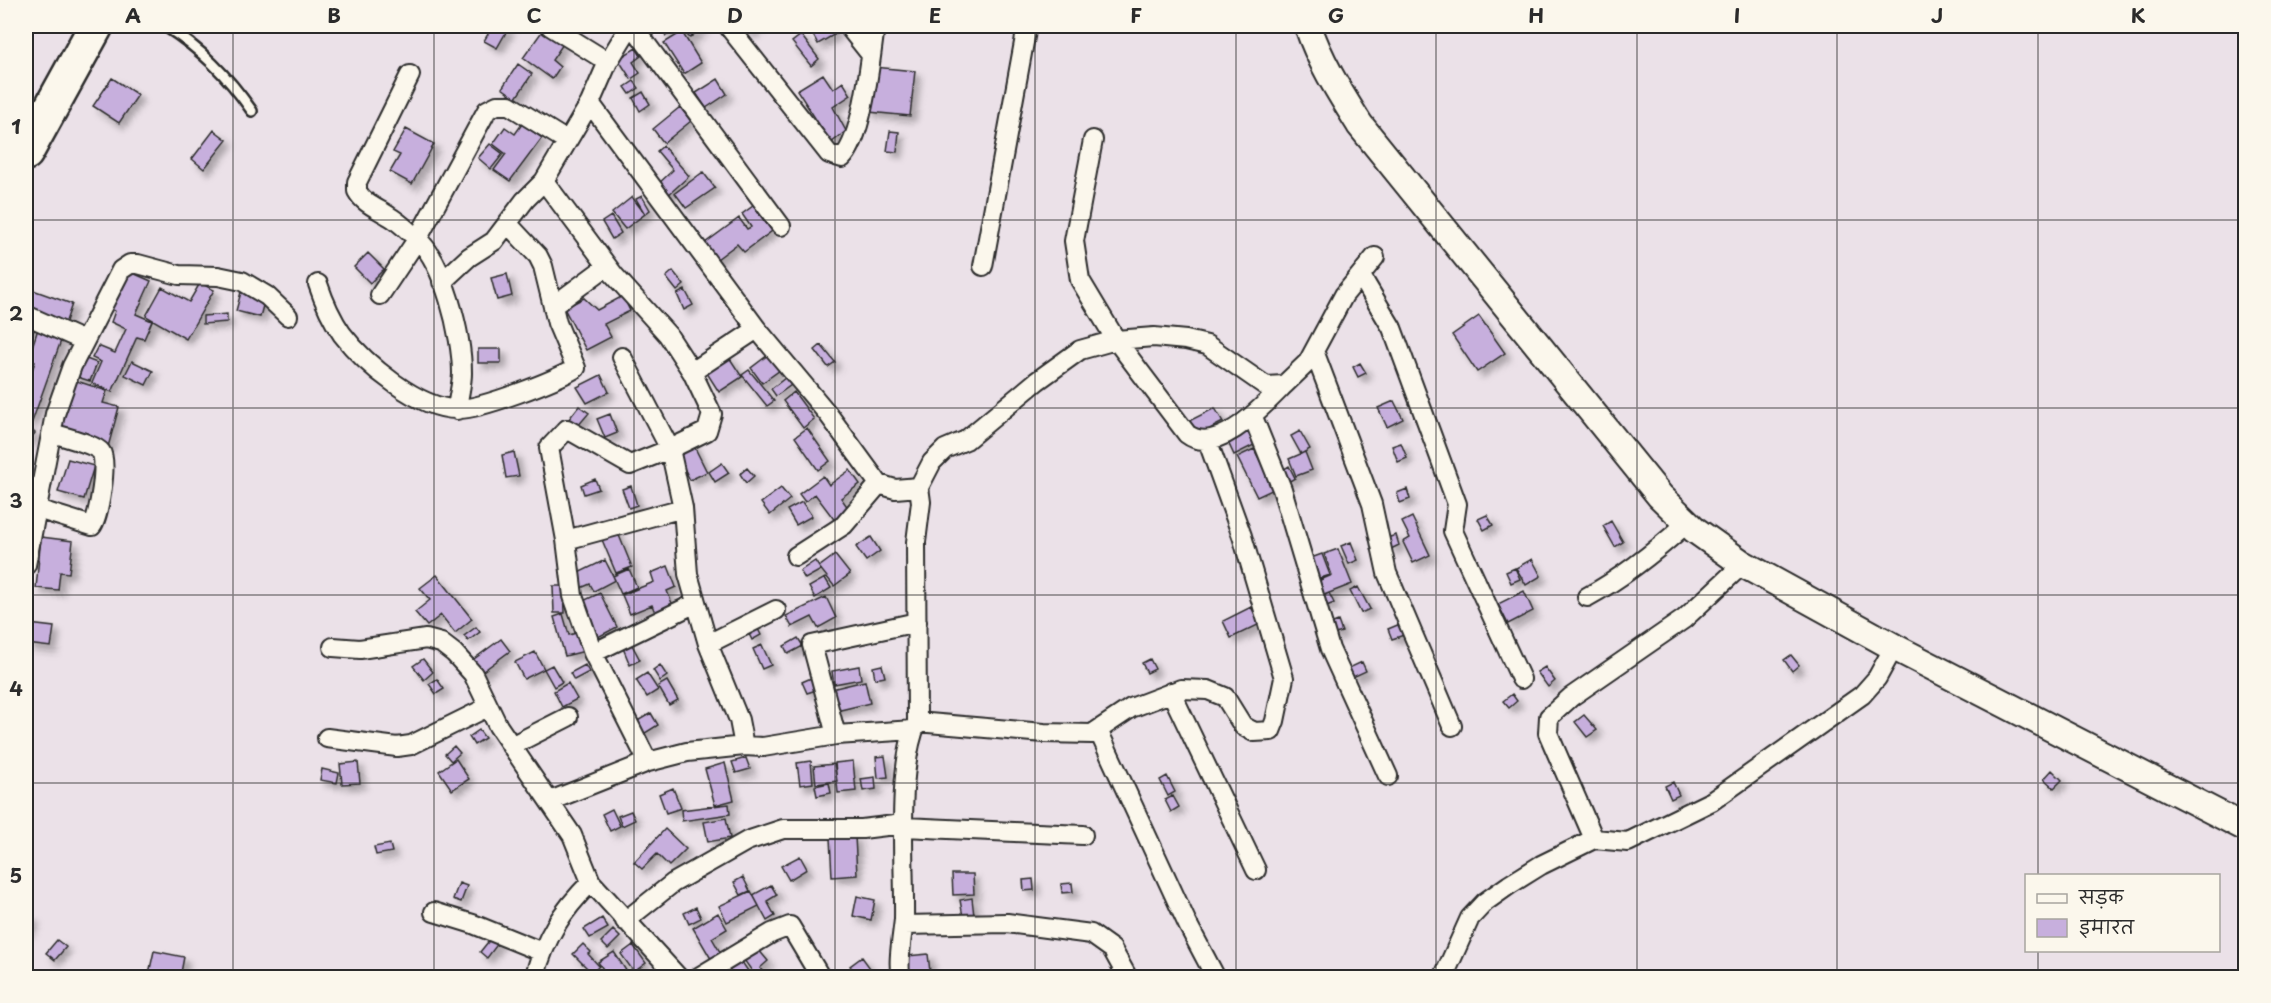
<svg xmlns="http://www.w3.org/2000/svg" width="2271" height="1003" font-family="'Playpen Sans','Playpen Sans Deva',sans-serif">
<style>
.building{fill:#c7afdd;stroke:#2b2b2b;stroke-width:1.5;filter:url(#shadow)}
.lines{fill:none;stroke-linecap:round;stroke-linejoin:round}
.lane-casing{stroke:#2b2b2b;stroke-width:14}
.street-casing{stroke:#2b2b2b;stroke-width:22}
.secondary-casing{stroke:#2b2b2b;stroke-width:30}
.highway-casing{stroke:#2b2b2b;stroke-width:38}
.lane{stroke:#fbf7ec;stroke-width:9}
.street{stroke:#fbf7ec;stroke-width:18}
.secondary{stroke:#fbf7ec;stroke-width:26}
.highway{stroke:#fbf7ec;stroke-width:33}
.grid{fill:none;stroke:#2b2b2b;stroke-width:1.5;stroke-opacity:0.55}
.neatline{fill:none;stroke:#2b2b2b;stroke-width:2}
.grid-label{font-size:20px;text-anchor:middle;font-weight:bold;fill:#2b2b2b}
</style>
<defs>
<filter id="shadow"><feDropShadow dx="5.5" dy="5.5" stdDeviation="3" flood-color="#0004"/></filter>
</defs>
<rect width="100%" height="100%" fill="#ebe1e8"/>
<filter id="ink" filterUnits="userSpaceOnUse"><feTurbulence type="fractalNoise" baseFrequency=".0167" numOctaves="2"/><feDisplacementMap in="SourceGraphic" scale="12" xChannelSelector="R" yChannelSelector="G"/><feConvolveMatrix kernelMatrix="1 2 1 2 8 2 1 2 1" color-interpolation-filters="sRGB"/></filter>
<g filter="url(#ink)">
<path class="building" d="M489 26 509 27 497 48 484 41 492 27Z
M661 26H673L676 31 666 36Z
M678 26H703L690 38Z
M743 26H759L749 33Z
M829 26H833L837 33 818 44 813 35Z
M543 30 563 44 552 60 560 67 552 79 523 58Z
M682 32 701 63 684 74 664 43Z
M801 35 819 59 811 66 792 42Z
M636 48 641 56 633 62 640 73 631 79 618 59Z
M518 64 532 74 516 98 502 88Z
M874 67 915 71 910 116 869 112Z
M823 74 833 89 843 82 851 95 833 107 846 131 831 143 797 90Z
M112 78 138 95 119 123 93 106Z
M718 79 727 94 706 108 696 93Z
M634 81 639 88 630 94 625 87Z
M643 92 650 104 640 111 633 98Z
M680 107 691 121 664 143 653 129Z
M522 124 542 138 510 181 494 170 506 154 493 144 505 127 515 134Z
M406 129 434 144 412 184 390 172 400 155 393 152Z
M214 130 227 140 204 169 192 159Z
M890 131 899 132 897 152 887 151Z
M490 144 503 154 491 169 478 158Z
M663 146 689 176 666 197 656 186 673 170 657 151Z
M703 172 715 188 686 208 675 193Z
M642 196 650 210 645 214 636 199Z
M632 197 645 214 625 229 612 213Z
M753 206 772 231 744 252 737 244 713 262 701 246 739 218 747 229 751 227 742 214Z
M611 216 621 233 612 239 602 222Z
M368 253 384 269 370 283 354 267Z
M126 270 151 281 136 314 152 321 144 339 137 337 112 392 92 383 101 362 92 358 98 346 115 353 126 329 111 322 115 311 109 308Z
M673 271 684 285 677 291 666 277Z
M507 274 512 296 497 300 491 278Z
M200 283 214 290 186 339 146 316 162 287 189 302Z
M33 290 72 304 64 327 26 311Z
M685 290 693 305 684 310 677 294Z
M241 292 265 298 260 317 236 311Z
M623 296 630 311 604 324 611 337 586 350 564 308 584 298 597 310Z
M227 314V322L203 324V316Z
M1479 316 1505 353 1477 372 1452 335Z
M26 318 37 322 28 346 26 345Z
M39 326 63 335 32 422 26 419V387L35 362 28 359Z
M821 345 835 362 828 367 815 350Z
M478 349H501V363H478Z
M727 354 742 377 719 392 705 370Z
M768 355 780 370 762 383 751 368Z
M81 357 97 363 90 381 74 376Z
M132 361 153 371 146 385 125 375Z
M1360 363 1366 373 1358 377 1353 367Z
M749 370 774 401 767 406 742 375Z
M601 375 609 392 587 403 577 387Z
M785 378 791 385 776 396 771 389Z
M71 379 107 391 103 403 119 407 108 447 58 426Z
M794 392 814 419 803 428 783 401Z
M1394 401 1403 419 1387 427 1378 408Z
M579 406 589 413 577 427 568 420Z
M1215 408 1223 422 1196 436 1189 421Z
M610 414 617 433 605 438 597 419Z
M26 425 35 433 26 444Z
M807 428 830 461 818 470 795 437Z
M1247 430 1254 445 1234 455 1227 440Z
M1300 431 1310 449 1301 454 1291 436Z
M691 440 707 472 690 480 674 448Z
M1401 443 1407 458 1398 462 1392 446Z
M1254 449 1274 489 1257 497 1237 457Z
M514 452 519 476 506 478 502 455Z
M1305 452 1312 470 1296 476 1289 459Z
M68 459 94 466 84 499 58 492Z
M722 463 729 473 715 482 709 472Z
M1289 466 1295 478 1288 482 1281 471Z
M747 468 754 476 746 483 740 474Z
M850 470 860 484 841 498 851 512 836 522 815 494 805 502 799 494 823 476 829 485Z
M595 479 599 489 584 494 581 485Z
M631 486 637 505 629 508 622 489Z
M781 488 790 499 770 515 761 503Z
M1407 489 1410 499 1400 503 1397 493Z
M802 502 812 516 796 525 787 510Z
M1487 515 1493 525 1484 530 1478 519Z
M1412 517 1430 555 1413 563 1403 542 1410 538 1402 522Z
M1611 521 1623 542 1615 547 1603 526Z
M616 528 632 567 616 573 600 535Z
M1396 535 1399 545 1391 549 1387 538Z
M41 537 73 541 69 573 60 572 58 590 36 588Z
M871 537 880 551 866 561 856 547Z
M1351 542 1358 560 1349 564 1341 546Z
M1338 549 1352 584 1324 595 1318 581 1332 575 1324 554Z
M1322 554 1330 575 1318 579 1311 558Z
M835 555 850 574 834 586 819 567Z
M1532 559 1541 576 1526 585 1516 568Z
M605 560 615 580 594 591 590 584 581 588 574 575Z
M815 561 821 570 805 579 800 571Z
M668 566 676 587 667 591 674 608 656 615 652 605 630 614 622 595 654 582 651 573Z
M1515 568 1520 579 1511 583 1506 572Z
M629 569 637 587 621 594 613 576Z
M437 575 472 619 455 633 441 615 427 626 415 612 430 600 420 588Z
M825 578 831 588 815 598 809 587Z
M553 586H564L565 613H554Z
M1358 587 1370 609 1361 613 1350 591Z
M1524 591 1533 611 1508 624 1498 604Z
M600 593 617 627 598 637 581 602Z
M1329 593 1334 603 1324 607 1320 598Z
M826 597 836 618 818 628 812 617 792 627 786 616Z
M1251 607 1260 624 1231 638 1223 621Z
M563 614 569 635 580 632 585 651 565 656 554 617Z
M1338 621 1342 632 1332 635 1328 625Z
M29 624 54 627 51 647 27 644Z
M1400 624 1404 635 1392 639 1388 629Z
M756 625 761 635 752 640 747 630Z
M476 627 480 632 468 641 464 636Z
M798 638 803 646 788 654 784 646Z
M501 639 510 651 479 674 470 662Z
M631 643 640 660 630 665 623 648Z
M762 645 771 665 762 669 753 649Z
M535 652 544 669 524 679 515 662Z
M1791 655 1799 665 1792 671 1784 660Z
M423 659 433 672 424 680 413 666Z
M1150 659 1155 669 1147 673 1142 663Z
M1362 662 1366 671 1353 677 1349 668Z
M552 665 562 682 554 687 544 669Z
M585 665 589 672 574 680 570 673Z
M660 665 667 676 660 681 653 670Z
M882 665 885 677 875 679 873 667Z
M859 666 861 679 834 684 832 671Z
M1545 667 1555 681 1548 687 1537 672Z
M647 673 658 690 647 697 636 680Z
M811 678 816 690 807 693 802 682Z
M437 679 444 689 436 694 429 684Z
M667 681 678 700 669 705 658 686Z
M865 681 870 703 832 712 827 690Z
M568 683 577 699 562 707 554 691Z
M1512 694 1517 701 1509 708 1503 701Z
M651 713 658 725 642 735 634 723Z
M1584 715 1597 730 1587 737 1575 722Z
M479 730 485 738 474 745 469 737Z
M454 746 460 753 451 761 445 754Z
M885 756 888 777 878 778 876 757Z
M746 758 750 769 736 773 732 762Z
M456 759 469 779 452 790 439 771Z
M811 761 813 783 800 785 797 763Z
M853 761 856 791 838 793 835 763Z
M358 762 360 783 342 784 340 764Z
M725 763 734 800 715 805 705 769Z
M834 764 837 781 816 784 814 766Z
M322 769 339 773 337 783 320 780Z
M2052 770 2062 780 2054 788 2044 779Z
M1167 776 1175 792 1168 796 1160 780Z
M875 777 876 789 863 791 861 779Z
M1673 782 1679 795 1671 799 1665 786Z
M829 783 831 793 817 796 815 786Z
M673 788 681 808 666 813 659 794Z
M1173 796 1179 807 1171 812 1165 800Z
M729 804 730 814 682 821 681 810Z
M612 809 620 826 610 831 602 814Z
M631 811 635 820 622 826 618 816Z
M726 818 730 838 708 842 704 822Z
M665 829 686 849 669 866 657 854 642 869 634 862Z
M855 836 857 875 832 877 830 838Z
M390 844 392 852 376 855 374 847Z
M800 856 807 869 789 880 781 866Z
M952 874H973L974 894 953 895Z
M743 877 750 891 741 895 734 882Z
M1033 879 1034 890 1024 891 1023 880Z
M459 883 467 886 461 902 453 899Z
M1072 883 1073 892 1062 893 1061 884Z
M771 885 777 895 767 901 775 916 767 921 753 895Z
M751 891 759 906 727 922 719 906Z
M857 896 875 900 871 920 853 916Z
M972 898 974 916 963 917 960 900Z
M696 907 701 918 689 924 684 913Z
M718 913 727 929 712 938 724 959 714 964 693 928Z
M26 915 34 919 26 932Z
M602 918 608 928 590 938 584 929Z
M613 930 620 937 608 949 601 942Z
M492 937 499 942 487 958 480 952Z
M57 940 66 947 55 960 46 953Z
M583 944 591 952 588 954 599 966 592 973 573 954Z
M633 945 646 963 634 972 621 954Z
M758 949 768 961 760 968 767 978H757L744 960Z
M154 951 184 957 180 978H148Z
M614 952 627 972 619 978H609L598 962Z
M928 954 930 972 909 974 907 956Z
M862 957 870 968 859 977 850 966Z
M742 962 752 977 725 978 723 974Z"/>
<g class="lines">
<defs>
<path id="lane" d="M165 26C201 49 227 75 252 111"/>
<path id="street" d="M550 26 608 62
M633 26 781 226
M728 26 829 154 842 158C863 139 871 55 875 26
M848 26 871 55
M410 75 357 182V191C364 204 377 208 389 216 398 221 406 229 414 236 444 259 462 337 462 373 462 385 458 397 457 410
M590 103 757 329 828 414 879 484 895 489 919 487 932 462 945 449 966 440 1037 381 1080 350 1116 340 1154 337 1186 340 1207 345 1266 386 1284 385 1308 362 1344 295 1375 257
M1093 140 1074 241 1080 280 1116 340 1187 434C1217 457 1263 406 1284 385
M544 181 614 275 668 335 692 372 712 414 707 431 670 449 683 508 688 574 708 644 739 720 744 746 687 752 648 762
M983 266 1027 26
M1361 276 1392 328 1457 504 1453 531 1521 679
M442 282 469 257 494 241 525 200 544 181 590 103 608 62 630 26
M318 284C324 302 331 318 342 334 364 363 420 411 459 409 484 408 554 381 576 368L557 323 543 266 538 256 508 224
M380 295 418 238 487 110 497 105H509L567 141
M553 306 607 266
M26 315 84 341
M1314 351 1372 504 1387 573 1452 726
M692 372 757 329
M1253 417 1282 489 1330 649 1388 776
M37 509 92 526C99 517 108 461 101 452 95 444 63 437 53 433
M566 540 549 448 567 429 630 465 670 449 622 357
M796 556 844 525 879 484
M26 565 55 414 72 366 121 270 130 264H138L179 275 218 276 242 281 267 296 288 316
M1587 597C1624 577 1656 551 1687 523
M708 644 776 610
M333 647 360 649 426 639 441 643 454 653 473 674 498 726 572 835 591 882 679 978
M593 653 573 596 566 540 683 508
M1171 692 1256 870
M917 722 1044 733 1092 734 1131 708 1181 689 1208 690 1225 697 1243 726 1254 732 1271 731 1275 721 1284 678 1242 536 1208 442
M914 730 836 735 812 645 917 622
M1098 730 1188 925 1216 978
M327 738 397 747 411 745 488 707
M511 746 568 717
M744 746 763 747 836 735
M550 801 648 762 593 653 696 603
M904 827 1083 835
M1594 839 1548 733 1549 717 1571 697 1684 619 1743 564
M434 912 473 924 542 952
M625 921 673 883 747 841 783 829H862L903 824
M904 925 1007 923 1091 934 1112 949 1128 978
M534 978C546 936 561 912 591 882
M697 978 772 933 790 926 821 978
M902 978C896 968 903 932 904 919 905 865 896 769 917 722L916 542 921 502 919 487
M1443 978 1470 918 1485 902 1509 885 1541 865 1594 839 1628 842 1712 801 1862 695 1877 678 1894 647"/>
<path id="secondary" d="M1308 26C1320 62 1340 93 1360 125L1660 496 1695 530 1743 564 1894 647 2246 828"/>
<path id="highway" d="M26 153 96 26"/>
</defs>
<use href="#lane" class="lane-casing"/>
<use href="#street" class="street-casing"/>
<use href="#secondary" class="secondary-casing"/>
<use href="#highway" class="highway-casing"/>
<use href="#lane" class="lane"/>
<use href="#street" class="street"/>
<use href="#secondary" class="secondary"/>
<use href="#highway" class="highway"/>
</g>
</g>
<path class="grid" d="M233 26V978M434 26V978M634 26V978M835 26V978M1035 26V978M1236 26V978M1436 26V978M1637 26V978M1837 26V978M2038 26V876M26 220H2246M26 408H2246M26 595H2246M26 783H2246M2038 950V978"/>
<rect width="2271" height="1003" fill="none" stroke="#fbf7ec" stroke-width="66"/>
<rect x="2025" y="874" width="195" height="78" fill="#fbf7ec" stroke="#a8a59f" stroke-width="1.5"/>
<rect x="2037" y="894" width="30" height="9" fill="#fbf7ec" stroke="#a8a59f" stroke-width="1.5"/>
<text x="2079" y="904" font-size="18" fill="#2b2b2b">सड़क</text>
<rect x="2037" y="919" width="30" height="18" fill="#c7afdd" stroke="#a8a59f" stroke-width="1.5"/>
<text x="2079" y="934" font-size="18" fill="#2b2b2b">इमारत</text>
<rect x="33" y="33" width="2205" height="937" class="neatline"/>
<g class="grid-label">
<text x="133" y="23">A</text>
<text x="334" y="23">B</text>
<text x="534" y="23">C</text>
<text x="735" y="23">D</text>
<text x="935" y="23">E</text>
<text x="1136" y="23">F</text>
<text x="1336" y="23">G</text>
<text x="1536" y="23">H</text>
<text x="1737" y="23">I</text>
<text x="1937" y="23">J</text>
<text x="2138" y="23">K</text>
<text x="16" y="134">1</text>
<text x="16" y="321">2</text>
<text x="16" y="508">3</text>
<text x="16" y="696">4</text>
<text x="16" y="883">5</text>
</g>
</svg>
